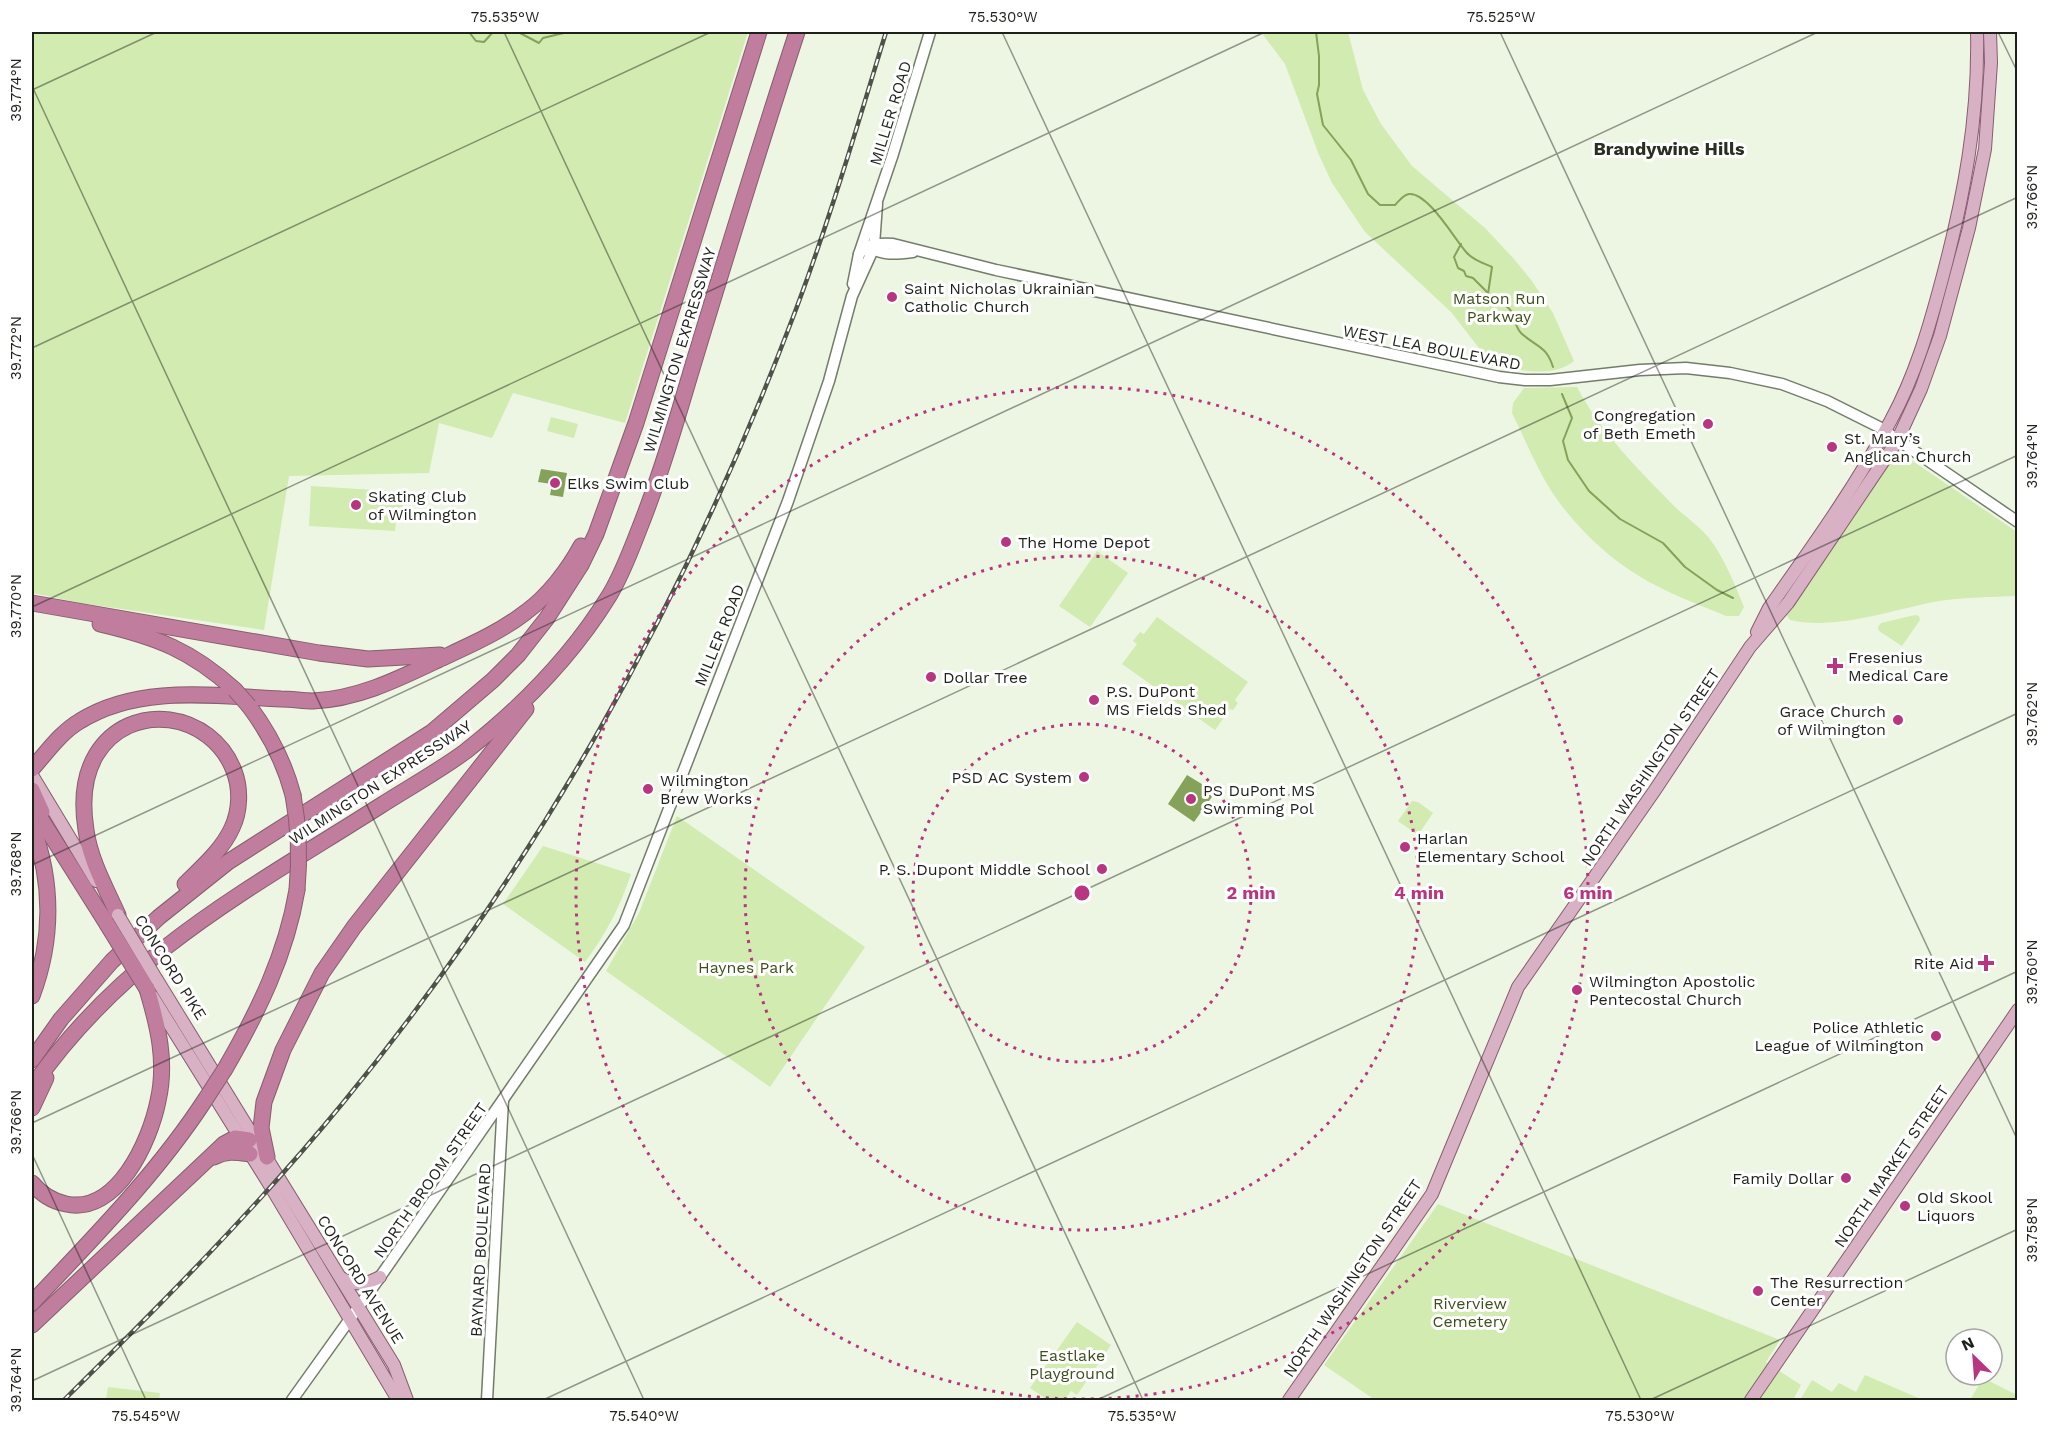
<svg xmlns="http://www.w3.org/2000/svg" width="2049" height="1432" viewBox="0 0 2049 1432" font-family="'Work Sans',sans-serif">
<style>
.green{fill:#d1ebb0}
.water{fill:#84a259}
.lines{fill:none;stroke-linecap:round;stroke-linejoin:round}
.stream{stroke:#84a259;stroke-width:2}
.minor-casing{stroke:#747c6b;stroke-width:13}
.major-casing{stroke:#875d6f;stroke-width:14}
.highway-casing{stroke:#875d6f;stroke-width:17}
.minor{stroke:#fff;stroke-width:10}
.major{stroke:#d9b1c4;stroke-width:12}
.highway{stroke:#c07d9d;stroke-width:15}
.rail-casing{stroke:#4e5248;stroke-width:4.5}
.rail{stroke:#fff;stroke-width:2;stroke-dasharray:7;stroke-linecap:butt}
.major-bridge-casing{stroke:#875d6f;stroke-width:14;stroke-linecap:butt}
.highway-bridge-casing{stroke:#875d6f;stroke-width:17;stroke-linecap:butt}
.major-bridge{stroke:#d9b1c4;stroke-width:12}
.highway-bridge{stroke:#c07d9d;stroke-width:15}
.ticks{fill:none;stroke:#1e211a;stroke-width:1.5;stroke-opacity:0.45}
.ring{fill:none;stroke:#b8367f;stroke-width:3;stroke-dasharray:3 6}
.poi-dot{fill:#b8367f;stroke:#fff;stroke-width:2}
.labels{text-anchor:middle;stroke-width:6;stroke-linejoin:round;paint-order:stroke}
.street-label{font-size:16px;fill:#1e211a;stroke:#fff}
.poi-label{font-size:16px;fill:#1e211a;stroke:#fff;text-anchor:start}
.park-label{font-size:16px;fill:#3c501b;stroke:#fff}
.neighbourhood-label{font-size:18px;font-weight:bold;fill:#292f21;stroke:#fff}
.centre{fill:#b8367f;stroke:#fff;stroke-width:3}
.ring-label{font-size:18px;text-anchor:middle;font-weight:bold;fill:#b8367f;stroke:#fff;stroke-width:6;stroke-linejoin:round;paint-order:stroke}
.neatline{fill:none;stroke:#1e211a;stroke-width:2}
.ticks-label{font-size:15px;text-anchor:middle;fill:#1e211a}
</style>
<rect width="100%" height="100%" fill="#edf6e3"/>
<g class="green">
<polygon points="32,32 748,32 625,423 513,393 492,438 439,423 429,473 289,476 264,630 81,603 32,593"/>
<path d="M1261,32h87l15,58 18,34 31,42 73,62 29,31 18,22 21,32 21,48c-22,18 -55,8 -81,5l-42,-54 -86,-80 -33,-49 -13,-28 -34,-91z"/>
<path d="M1577,387c24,46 62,83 98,120 11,10 25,20 34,31 16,21 25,45 35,69l-5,9h-13c-23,-10 -49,-19 -71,-31 -39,-20 -74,-52 -99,-87 -18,-26 -30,-57 -44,-85l1,-10 11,-15z"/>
<polygon points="551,417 578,424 574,438 547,431"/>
<path d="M1895,449l122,83v64c-25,1 -52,1 -78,5 -45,8 -104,30 -149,19l-5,-7z"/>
<polygon points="311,486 406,492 406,499 403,499 402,511 397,511 395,531 309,526"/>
<polygon points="1097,551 1128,573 1090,627 1059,606"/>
<polygon points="1915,615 1919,616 1920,620 1902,646 1879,631 1878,627 1881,623"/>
<polygon points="1157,617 1248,682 1235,700 1238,703 1233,710 1230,709 1215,730 1122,664 1137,644 1133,641 1140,632 1144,634"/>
<polygon points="1412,801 1418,802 1433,813 1418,835 1398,821"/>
<polygon points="677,816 865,947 770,1087 606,971 639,913"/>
<path d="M543,846l88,28c-11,33 -25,60 -46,88l-82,-58z"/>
<polygon points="1438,1204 1780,1340 1766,1362 1801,1385 1793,1400 1375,1400 1324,1365"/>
<polygon points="1077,1322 1111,1345 1077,1395 1071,1391 1064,1400 1048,1400 1030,1388"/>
<polygon points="1865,1375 1923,1400 1800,1400 1812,1380 1832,1392 1839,1383 1856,1392"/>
<polygon points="1983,1378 2017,1395 2017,1400 1970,1400"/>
<polygon points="108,1387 160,1393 159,1400 106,1400"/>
</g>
<g class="water">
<polygon points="541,469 567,473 563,497 550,495 552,484 538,482"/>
<polygon points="1187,775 1205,786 1204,787 1214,794 1194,822 1168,804"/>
</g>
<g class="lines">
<g class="stream">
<polyline points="469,32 476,41 484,42 493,32"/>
<polyline points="518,32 539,43 543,38 568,32"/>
<path d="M1316,32l3,24v29l-2,9 6,31 28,35 17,34 12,11h15c4,-4 8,-10 14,-11 19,-2 46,46 58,59 6,7 16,10 25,14l-4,27c7,6 18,9 23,17 4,7 4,16 10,22 15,14 25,12 32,34"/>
<polyline points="1461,244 1454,257 1458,268 1464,271 1466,276 1473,278 1488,293"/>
<polyline points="1562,394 1572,418 1563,441 1568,460 1589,491 1620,519 1663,543 1685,567 1717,590 1733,598"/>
</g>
<defs>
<g id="minor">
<path d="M868,246c14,10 29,8 45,6"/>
<path d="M859,254c9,-10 21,-11 34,-10l103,26 503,107 26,3h25l90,-10 46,-2 44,5 52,11 45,17 52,26 139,95"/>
<polyline points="853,284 859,254 892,157 930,32"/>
<polyline points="292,1400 380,1277 624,925 788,501 829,381 852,296 871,254 874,245 877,204"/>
<polyline points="487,1400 503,1100"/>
</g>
<g id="major">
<path d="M1757,632l12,-24c43,-61 87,-122 122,-188 24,-44 38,-92 51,-141 22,-82 37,-162 35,-247"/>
<polyline points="32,775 96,881"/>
<polyline points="157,980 394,1365 407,1400"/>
<polyline points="152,996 271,1187 398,1400"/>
<path d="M341,1278c15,8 24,7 39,-1"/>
<polyline points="1289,1400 1432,1194 1518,987 1655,790 1750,647 1788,603 1897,441 1921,389 1940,336 1969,228 1985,149 1991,63 1990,32"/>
<polyline points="1751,1400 2018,1010"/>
</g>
<g id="highway">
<polyline points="32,603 319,653 368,659 440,655"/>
<path d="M100,624c56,13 91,26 135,66"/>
<path d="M249,706c21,28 35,55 44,89"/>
<path d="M32,769c15,-17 29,-37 48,-48 59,-37 135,-25 201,-22 11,0 22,2 32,2 45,-2 85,-22 125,-41 30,-14 61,-27 88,-48 22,-16 42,-42 55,-66"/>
<polyline points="32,790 42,812"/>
<polyline points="32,805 107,924"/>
<path d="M32,825c21,57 21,115 0,171"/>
<path d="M118,915c-12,-27 -28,-55 -32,-85 -4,-25 -3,-53 10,-75 34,-56 116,-43 138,16 7,18 6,40 -2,57 -10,22 -30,39 -47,56"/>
<polyline points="32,1060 61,1019 112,961 159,917 228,862 432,732 493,680 518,655 547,618 581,565 596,534 636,423 759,32"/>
<path d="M225,1069c33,-57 61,-114 72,-179"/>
<path d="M32,1087c91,-132 216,-197 348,-281 28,-18 59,-35 86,-55 56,-44 106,-95 143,-155 13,-21 22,-46 31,-69 21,-53 37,-108 53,-162 34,-112 68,-223 104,-333"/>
<polyline points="32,1108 46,1078"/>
<path d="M214,1157c13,-7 22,-5 36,-3"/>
<polyline points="267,1157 261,1128 264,1102 283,1050 322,973 354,927 526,709"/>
<path d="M32,1183c9,11 19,18 34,21 51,11 84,-63 92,-103 9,-39 0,-75 -11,-112"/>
<path d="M32,1303c61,-65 124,-128 173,-203"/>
<polyline points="32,1325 224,1144 235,1138 249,1140"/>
</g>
</defs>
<use href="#minor" class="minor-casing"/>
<use href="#major" class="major-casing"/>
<use href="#highway" class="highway-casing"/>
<use href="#minor" class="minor"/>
<use href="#major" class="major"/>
<use href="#highway" class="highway"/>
<defs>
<path id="rail" d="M64,1400c96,-95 192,-191 278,-296 191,-232 341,-498 448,-779 37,-96 66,-195 96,-293"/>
</defs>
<use href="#rail" class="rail-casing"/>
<use href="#rail" class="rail"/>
<defs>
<polyline id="major-bridge" points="118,915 157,980"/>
<g id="highway-bridge">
<polyline points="235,690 249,706"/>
<path d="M293,795c6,32 7,63 4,95"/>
<polyline points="107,924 147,989"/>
<polyline points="205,1100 225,1069"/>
</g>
</defs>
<use href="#major-bridge" class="major-bridge-casing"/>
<use href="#highway-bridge" class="highway-bridge-casing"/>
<use href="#major-bridge" class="major-bridge"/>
<use href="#highway-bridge" class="highway-bridge"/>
</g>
<path class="ticks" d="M504,32l639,1368M1002,32l639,1368M1500,32l518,1109M1998,32l20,41M32,86l612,1314M32,90l125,-58M32,348l679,-316M32,607l1233,-575M32,865l1786,-833M32,1123l1986,-926M32,1154l114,246M32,1381l1986,-926M543,1400l1475,-687M1097,1400l921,-429M1650,1400l368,-171"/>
<g class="ring">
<circle cx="1082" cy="893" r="169"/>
<circle cx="1082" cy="893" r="337"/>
<circle cx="1082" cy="893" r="506"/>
</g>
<g class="poi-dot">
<circle cx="892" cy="297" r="6"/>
<circle cx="1708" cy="424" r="6"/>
<circle cx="1832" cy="447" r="6"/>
<circle cx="555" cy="483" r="6"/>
<circle cx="356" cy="505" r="6"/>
<circle cx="1006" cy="542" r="6"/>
<path d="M1832 657h6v6h6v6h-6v6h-6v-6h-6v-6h6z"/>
<circle cx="931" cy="677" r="6"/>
<circle cx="1094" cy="700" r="6"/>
<circle cx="1898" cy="720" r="6"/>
<circle cx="1084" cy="777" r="6"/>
<circle cx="648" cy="789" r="6"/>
<circle cx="1191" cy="799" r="6"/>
<circle cx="1405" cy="847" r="6"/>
<circle cx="1102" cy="869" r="6"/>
<path d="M1983 954h6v6h6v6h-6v6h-6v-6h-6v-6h6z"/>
<circle cx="1577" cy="990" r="6"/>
<circle cx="1936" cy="1036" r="6"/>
<circle cx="1846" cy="1178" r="6"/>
<circle cx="1905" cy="1206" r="6"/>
<circle cx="1758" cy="1291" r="6"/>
</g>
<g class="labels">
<g class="street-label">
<text transform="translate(890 113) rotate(-73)" y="6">MILLER ROAD</text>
<text transform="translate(1432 347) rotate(11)" y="6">WEST LEA BOULEVARD</text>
<text transform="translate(679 350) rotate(-73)" y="6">WILMINGTON EXPRESSWAY</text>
<text transform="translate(719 635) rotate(-68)" y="6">MILLER ROAD</text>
<text transform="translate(1650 767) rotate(-56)" y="6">NORTH WASHINGTON STREET</text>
<text transform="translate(380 782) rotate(-33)" y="6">WILMINGTON EXPRESSWAY</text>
<text transform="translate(171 967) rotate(58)" y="6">CONCORD PIKE</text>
<text transform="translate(1891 1166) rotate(-56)" y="6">NORTH MARKET STREET</text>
<text transform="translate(430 1180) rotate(-55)" y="6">NORTH BROOM STREET</text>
<text transform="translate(480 1250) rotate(-87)" y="6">BAYNARD BOULEVARD</text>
<text transform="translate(1352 1278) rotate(-56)" y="6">NORTH WASHINGTON STREET</text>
<text transform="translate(361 1279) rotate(58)" y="6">CONCORD AVENUE</text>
</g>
<g class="poi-label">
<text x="904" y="294">Saint Nicholas Ukrainian<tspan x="904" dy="18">Catholic Church</tspan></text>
<text x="1696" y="421" text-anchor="end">Congregation<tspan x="1696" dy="18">of Beth Emeth</tspan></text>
<text x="1844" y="444">St. Mary’s<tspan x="1844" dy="18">Anglican Church</tspan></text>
<text x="567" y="489">Elks Swim Club</text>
<text x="368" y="502">Skating Club<tspan x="368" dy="18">of Wilmington</tspan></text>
<text x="1018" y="548">The Home Depot</text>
<text x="1848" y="663">Fresenius<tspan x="1848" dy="18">Medical Care</tspan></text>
<text x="943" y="683">Dollar Tree</text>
<text x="1106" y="697">P.S. DuPont<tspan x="1106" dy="18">MS Fields Shed</tspan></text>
<text x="1886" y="717" text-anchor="end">Grace Church<tspan x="1886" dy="18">of Wilmington</tspan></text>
<text x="1072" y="783" text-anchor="end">PSD AC System</text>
<text x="660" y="786">Wilmington<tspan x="660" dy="18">Brew Works</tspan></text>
<text x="1203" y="796">PS DuPont MS<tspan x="1203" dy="18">Swimming Pol</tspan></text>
<text x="1417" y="844">Harlan<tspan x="1417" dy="18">Elementary School</tspan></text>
<text x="1090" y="875" text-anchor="end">P. S. Dupont Middle School</text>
<text x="1974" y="969" text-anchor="end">Rite Aid</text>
<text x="1589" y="987">Wilmington Apostolic<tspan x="1589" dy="18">Pentecostal Church</tspan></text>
<text x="1924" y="1033" text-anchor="end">Police Athletic<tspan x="1924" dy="18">League of Wilmington</tspan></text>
<text x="1834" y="1184" text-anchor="end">Family Dollar</text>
<text x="1917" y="1203">Old Skool<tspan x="1917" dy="18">Liquors</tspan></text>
<text x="1770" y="1288">The Resurrection<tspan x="1770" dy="18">Center</tspan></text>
</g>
<g class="park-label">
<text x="1499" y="304">Matson Run<tspan x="1499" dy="18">Parkway</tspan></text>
<text x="746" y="973">Haynes Park</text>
<text x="1470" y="1309">Riverview<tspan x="1470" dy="18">Cemetery</tspan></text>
<text x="1072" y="1361">Eastlake<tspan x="1072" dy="18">Playground</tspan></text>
</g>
<g class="neighbourhood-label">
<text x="1669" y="155">Brandywine Hills</text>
</g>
</g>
<circle cx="1082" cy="893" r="9" class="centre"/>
<g class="ring-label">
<text x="1251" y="899">2 min</text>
<text x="1419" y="899">4 min</text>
<text x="1588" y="899">6 min</text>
</g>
<rect width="2049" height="1432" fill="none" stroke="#ffffff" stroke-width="66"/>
<g transform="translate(1974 1357) rotate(335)"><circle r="28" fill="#ffffff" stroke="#a5a6a3" stroke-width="1.5"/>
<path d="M0-4.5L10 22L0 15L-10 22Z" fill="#b8367f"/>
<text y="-9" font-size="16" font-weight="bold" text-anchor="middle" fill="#1e211a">N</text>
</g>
<rect x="33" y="33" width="1983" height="1366" class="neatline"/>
<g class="ticks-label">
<text x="505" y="22">75.535°W</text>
<text x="1003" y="22">75.530°W</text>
<text x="1501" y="22">75.525°W</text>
<text transform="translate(16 90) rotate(-90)" y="5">39.774°N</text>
<text transform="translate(2032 197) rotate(-90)" y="5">39.766°N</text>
<text transform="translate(16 348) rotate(-90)" y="5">39.772°N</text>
<text transform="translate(2032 456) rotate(-90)" y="5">39.764°N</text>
<text transform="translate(16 606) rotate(-90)" y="5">39.770°N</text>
<text transform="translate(2032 714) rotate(-90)" y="5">39.762°N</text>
<text transform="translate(16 864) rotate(-90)" y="5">39.768°N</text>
<text transform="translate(2032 972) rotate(-90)" y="5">39.760°N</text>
<text transform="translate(16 1122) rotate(-90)" y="5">39.766°N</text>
<text transform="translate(2032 1230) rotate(-90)" y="5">39.758°N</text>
<text transform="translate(16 1380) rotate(-90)" y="5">39.764°N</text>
<text x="146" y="1421">75.545°W</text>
<text x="644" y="1421">75.540°W</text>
<text x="1142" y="1421">75.535°W</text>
<text x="1640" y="1421">75.530°W</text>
</g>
</svg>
